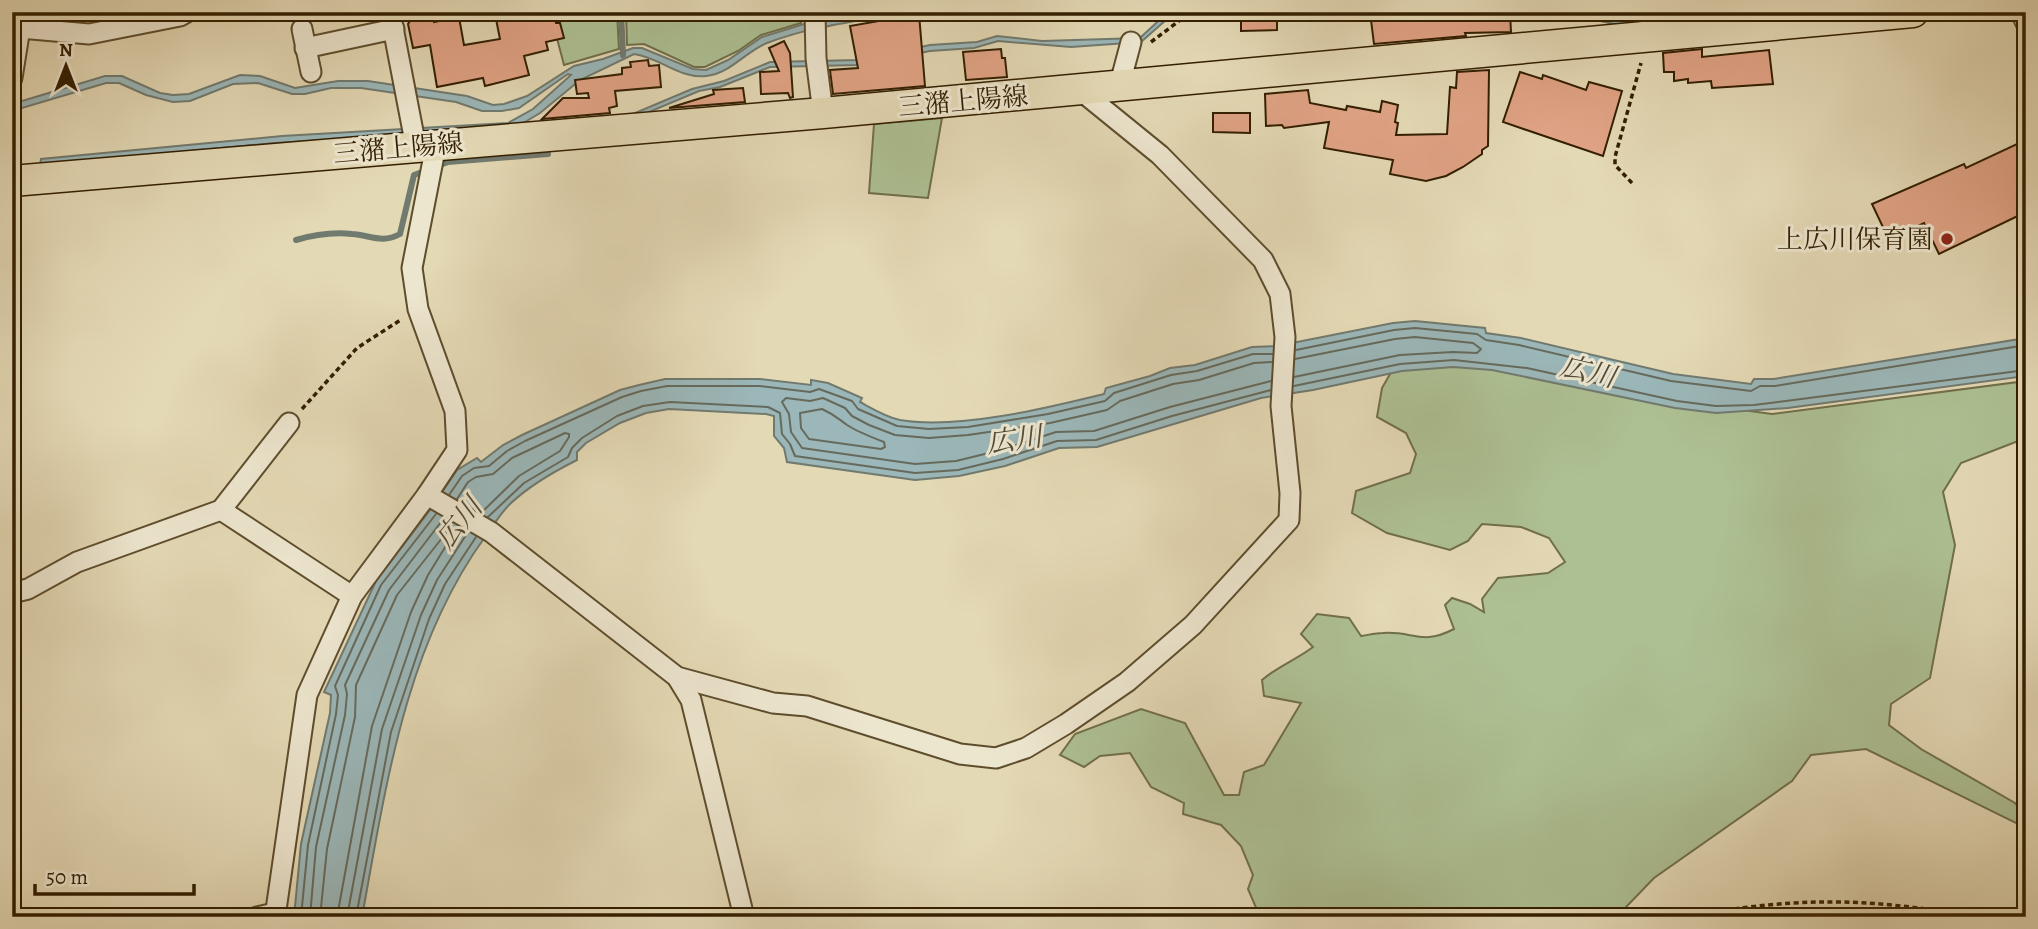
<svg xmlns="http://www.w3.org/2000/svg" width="2038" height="929" viewBox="0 0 2038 929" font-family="Alegreya,'Noto Serif JP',serif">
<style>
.green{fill:#adc093;stroke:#706f4a;stroke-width:2}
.water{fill:#9bb7b9;stroke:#717a6f;stroke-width:2}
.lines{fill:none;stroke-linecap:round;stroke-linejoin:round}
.shore{stroke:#666a5c;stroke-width:2}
.stream{stroke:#717a6f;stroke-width:6}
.building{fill:#e0a385;stroke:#321e00;stroke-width:2}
.street-casing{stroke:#5e4d2d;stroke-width:23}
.primary-casing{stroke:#321e00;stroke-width:33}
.path{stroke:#321e00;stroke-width:3.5;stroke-dasharray:5 3.5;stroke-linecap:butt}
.street{stroke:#ede6cf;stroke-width:19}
.primary{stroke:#e4d9b5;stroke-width:30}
.poi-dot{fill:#8f2418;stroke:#ede6cf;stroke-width:2.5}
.labels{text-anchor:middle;stroke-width:6;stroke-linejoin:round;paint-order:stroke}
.street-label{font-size:26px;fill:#321e00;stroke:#ede6cf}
.poi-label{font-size:26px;fill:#321e00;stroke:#ede6cf;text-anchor:end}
.water-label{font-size:28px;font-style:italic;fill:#524c38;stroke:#ede6cf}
</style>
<rect width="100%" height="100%" fill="#e4d9b5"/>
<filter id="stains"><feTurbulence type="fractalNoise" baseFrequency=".00286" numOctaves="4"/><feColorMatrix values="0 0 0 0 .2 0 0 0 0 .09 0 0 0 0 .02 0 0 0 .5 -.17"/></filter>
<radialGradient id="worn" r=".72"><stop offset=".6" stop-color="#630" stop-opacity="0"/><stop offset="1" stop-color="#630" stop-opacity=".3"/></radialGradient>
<g class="green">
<polygon points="550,12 617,12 619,49 564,65"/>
<polygon points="626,12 801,12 801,23 761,35 738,51 705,67 694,67 644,44 627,45"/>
<polygon points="942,118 928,198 869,193 874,124"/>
<path d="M1398,360l220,20 65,22 89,12 254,-33v57l-65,25 -18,29 12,53 -25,133 -39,26 -2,21 32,24 94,54 11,13v12l-160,-79 -55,6 -19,26 -138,97 -28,29 2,10h-368l-12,-28 5,-14 -12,-29 -20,-21 -38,-11 1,-11 -33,-16 -21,-34 -30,3 -16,11 -24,-12 15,-21 66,-25 44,14 39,72h15l5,-23 20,-7 37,-62 -37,-7 -2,-16c16,-14 34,-20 51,-33l-12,-13 16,-20 32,4 12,18c7,-1 15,-3 22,-3 31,-2 38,13 71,-4l-9,-24 7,-7 18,6 14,8 -2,-13 16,-21 50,-5 17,-11 -16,-24 -28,-11 -39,-3 -14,17 -18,9 -63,-17 -35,-20 4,-22 54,-18 6,-19 -10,-21 -29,-16 5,-29z"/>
</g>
<g class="water">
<path d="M871,12h34c-45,9 -94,14 -138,31 -21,8 -37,31 -61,33 -27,3 -47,-19 -72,-22l-54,26 -40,33 -25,15 -240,15 -235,22 1,-6 241,-23 226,-13 25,-14 38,-34 -3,-1 -49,34 -17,3h-20l-26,-9 -95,-14h-30l-26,6h-13l-34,-11 -25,1 -43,17 -17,1 -27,-7 -27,-12h-13l-94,28v-7l93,-28h17l38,17 13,2 16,-1 51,-19 20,1 35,12 43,-7h30l99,15 26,9 11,-1 23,-8 47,-30 29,-7 30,-11h9l51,21 13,1 22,-10 34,-23 42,-13z"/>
<polygon points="1168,12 1175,12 1141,42 1071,47 998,41 974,48 930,51 859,65 770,67 720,87 699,91 630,120 628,116 692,89 724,81 770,62 859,60 930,45 977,42 997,36 1042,41 1140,38"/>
<polygon points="1571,12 1589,12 1640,21 1723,12 1785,12 1632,28 1582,17"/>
<path d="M1415,321l70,7 1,5 35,5 152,36 78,10 3,-5h20l252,-41v38l-238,32 -72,5 -41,-5 -183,-38 -39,-3 -51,4 -89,19 -52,8 -164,49 -38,1 -54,18 -46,10 -44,4 -128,-18 -3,-14 -10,-12v-20l-8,-2 -97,-5 -23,4 -26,10 -34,20 -9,9v8c-24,12 -47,25 -67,44 -11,11 -16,21 -25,33 -80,110 -99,249 -123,380h-68l7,-73 29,-131 1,-18 -7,-3 52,-111 54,-71 27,-40 20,-12 4,4 22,-17 19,-10 98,-45 19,-5 26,-6h95l51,6v-5l17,3 34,15 -2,4c13,7 26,15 40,18 58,10 147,-12 204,-26l2,-6 44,-12 20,-8 25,-3 57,-18 25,-1 116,-23z"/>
</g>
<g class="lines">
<g class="shore">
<polyline points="1296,350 1394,330 1415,328 1477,334 1486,340 1519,345 1671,381 1751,391 1760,386 1775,386 2026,345"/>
<polyline points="1294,377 1400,355 1453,352 1477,353 1481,349 1473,343 1415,337 1395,339 1295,359"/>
<polyline points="1271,381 1170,407 1094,431 1056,432 1001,450 956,461 915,464 802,448 791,432 789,414 782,402 786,398 810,401 823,398 845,408 852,416 869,425 895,435 929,438 968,435 1050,423 1107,410 1120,401 1173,384 1199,380 1254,363 1272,362"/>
<polyline points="1294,386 1400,364 1454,360 1527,368 1677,401 1716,406 1754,405 2026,370"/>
<path d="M822,409c13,6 14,8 25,16 11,7 24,12 37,17l1,5 -4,2 -72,-10 -8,-11 -1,-15z"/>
<polyline points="449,495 462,476 474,468 489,466 507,451 525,441 622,397 641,391 667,386 759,386 810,392 819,389 852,401 858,409 897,426 929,429 968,427 1048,414 1105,401 1114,393 1171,375 1197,371 1253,354 1273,354"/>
<polyline points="457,499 468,482 476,477 493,474 512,458 565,433 569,434 569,437 560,451 519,476 481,513"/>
<polyline points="488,517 524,483 568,457 572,448 582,438 617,416 643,406 670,402 768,407 780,413 782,434 790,444 795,456 915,473 958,470 1003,459 1057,441 1096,440 1172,416 1271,390"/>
<polyline points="301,917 308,845 336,714 338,695 335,686 381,585 436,514"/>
<polyline points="310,917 316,847 345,715 347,694 345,685 389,590 444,518"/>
<polyline points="320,917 327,849 355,717 356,685 397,595 446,533 450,531 452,536 428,575 411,612 372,726 337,917"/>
<polyline points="347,917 382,729 421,615 437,580 468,532"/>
<polyline points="356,917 391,732 429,619 445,584 476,537"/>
</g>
<g class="stream">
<polyline points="621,12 623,55"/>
<path d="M296,240c17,-5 38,-8 56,-6 18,1 30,10 48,0l14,-59 34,-13 100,-8"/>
</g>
</g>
<g class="building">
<polygon points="538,12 553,12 556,23 560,23 564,38 546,42 548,50 524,56 529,75 485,86 483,78 437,87 430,45 413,48 408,24 410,21 432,16 434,22 459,17 464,45 500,39 496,19"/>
<polygon points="1241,12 1277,12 1277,30 1241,31"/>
<polygon points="1370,12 1510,12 1511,32 1465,33 1466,36 1374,44"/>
<polygon points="919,14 925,86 833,94 830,70 858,68 850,26"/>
<polygon points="784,41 790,53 793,97 790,98 788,93 761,94 760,72 779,71 769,48"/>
<polygon points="1001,49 1002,58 1005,58 1007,77 966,80 963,52"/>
<polygon points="1702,49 1702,57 1769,50 1773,84 1712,88 1711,81 1688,83 1688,79 1674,81 1674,72 1664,72 1663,53"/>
<polygon points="648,60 649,66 659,65 661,87 615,91 617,106 609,108 610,113 542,119 563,98 589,98 588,93 577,94 575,80 622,74 622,68 631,67 630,62"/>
<polygon points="1489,70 1488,146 1482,150 1482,154 1463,167 1446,176 1426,181 1390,174 1393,160 1324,148 1329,122 1284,128 1282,125 1266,126 1265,94 1308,90 1310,103 1346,110 1347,106 1380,112 1382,101 1398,105 1395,122 1398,123 1396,135 1447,134 1450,87 1456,88 1457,72"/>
<polygon points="1520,72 1542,79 1543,75 1586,90 1589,82 1622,91 1603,156 1503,122"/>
<polygon points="743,88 745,102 669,108 714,94 713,90"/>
<polygon points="1213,113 1250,113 1250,133 1213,132"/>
<polygon points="2017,144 2026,162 2026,212 1939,254 1924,223 1889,240 1872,204 1964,164 1966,168"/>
</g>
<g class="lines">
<defs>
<g id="street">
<polyline points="390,12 416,147"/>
<polyline points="815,12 816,58 823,113"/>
<polyline points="1637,12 1661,17"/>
<polyline points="2021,12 2026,23"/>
<polyline points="20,28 89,34 180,16 187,12"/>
<polyline points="302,29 311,72"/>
<polyline points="1658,37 1661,12"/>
<polyline points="305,48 394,29"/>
<polyline points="12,78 20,28 19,12"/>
<polyline points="1119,87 1131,42"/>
<polyline points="427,495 491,532 677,677 691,700 744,917"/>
<polyline points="221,510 352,596"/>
<polyline points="12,593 28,589 77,562 221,510 289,423"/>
<polyline points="677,677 773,703 807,706 960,754 996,758 1026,748 1066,724 1127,682 1193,625 1289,520 1290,493 1281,406 1285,337 1280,294 1263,260 1160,155 1080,90"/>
<polyline points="257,917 275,913"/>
<polyline points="275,917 307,695 352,596 427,495 457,450 455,411 418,309 412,268 436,145"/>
</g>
<polyline id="primary" points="12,181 823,113 1913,12"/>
</defs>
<use href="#street" class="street-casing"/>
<use href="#primary" class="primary-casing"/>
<g class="path">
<polyline points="1151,42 1191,12"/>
<polyline points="1632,183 1615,165 1615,157 1641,63"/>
<polyline points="302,409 357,348 402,319"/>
<path d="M1684,917c44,-8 95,-15 140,-15 46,-1 104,6 150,15"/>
</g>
<use href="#street" class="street"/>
<use href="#primary" class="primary"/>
</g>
<circle class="poi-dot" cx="1947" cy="239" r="7"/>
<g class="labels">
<g class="street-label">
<text transform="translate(963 101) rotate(-5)" y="9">三潴上陽線</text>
<text transform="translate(398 148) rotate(-5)" y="9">三潴上陽線</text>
</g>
<g class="poi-label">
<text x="1933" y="248">上広川保育園</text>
</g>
<g class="water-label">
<text transform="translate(1588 371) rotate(13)" y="10">広川</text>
<text transform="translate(1014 439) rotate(-8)" y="10">広川</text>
<text transform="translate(458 523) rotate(-51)" y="10">広川</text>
</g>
</g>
<rect width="2038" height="929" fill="none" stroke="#e4d9b5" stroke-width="42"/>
<rect x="14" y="14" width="2010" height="901" fill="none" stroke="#321e00" stroke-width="3.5"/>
<rect x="21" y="21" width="1996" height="887" fill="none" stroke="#321e00" stroke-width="2"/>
<g transform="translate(66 66)" stroke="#ede6cf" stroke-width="5" paint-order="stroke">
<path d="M0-5L12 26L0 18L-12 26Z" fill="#321e00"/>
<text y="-10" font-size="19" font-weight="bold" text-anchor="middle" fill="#321e00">N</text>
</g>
<path d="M35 884v10h159v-10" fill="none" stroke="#321e00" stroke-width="3.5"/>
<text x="46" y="884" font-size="21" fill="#321e00" stroke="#ede6cf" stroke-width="5" paint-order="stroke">50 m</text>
<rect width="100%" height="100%" filter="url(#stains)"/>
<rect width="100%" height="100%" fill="url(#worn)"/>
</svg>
